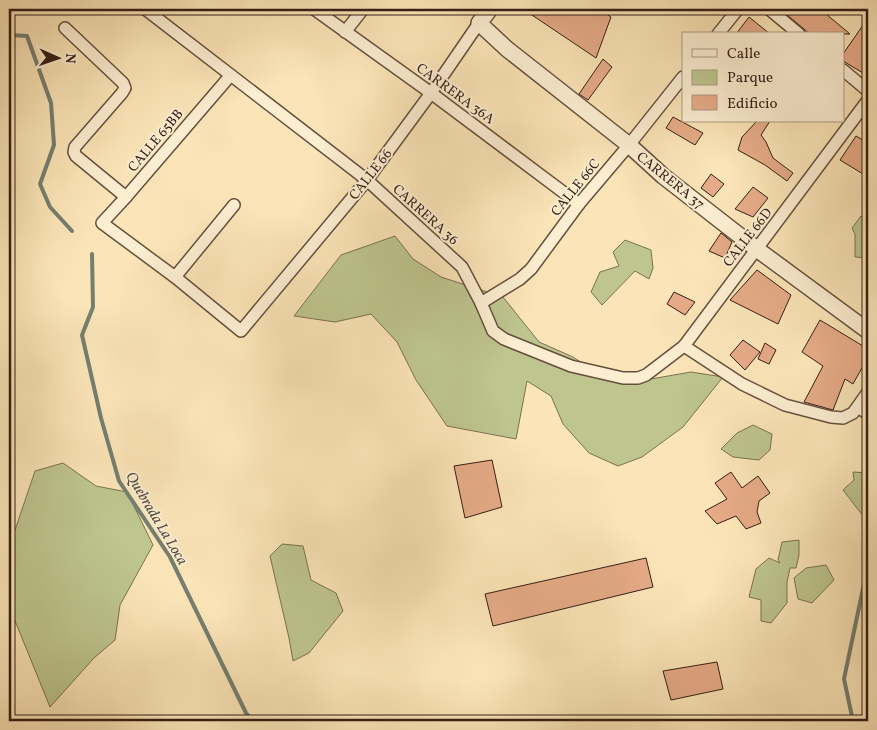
<svg xmlns="http://www.w3.org/2000/svg" width="877" height="730" viewBox="0 0 877 730" font-family="Vollkorn,serif">
<style>
.green{fill:#bec58f;stroke:#7a7252}
.lines{fill:none;stroke-linecap:round;stroke-linejoin:round}
.stream{stroke:#757f70;stroke-width:4}
.building{fill:#e6ab88;stroke:#351e14}
.minor-casing{stroke:#66503d;stroke-width:14}
.tertiary-casing{stroke:#66503d;stroke-width:18}
.minor{stroke:#fceed1;stroke-width:11}
.tertiary{stroke:#fceed1;stroke-width:15}
.labels{text-anchor:middle;stroke-width:4;stroke-linejoin:round;paint-order:stroke}
.street-label{font-size:14px;fill:#351e14;stroke:#fceed1}
.water-label{font-size:15px;font-style:italic;fill:#554e42;stroke:#fceed1}
</style>
<rect width="100%" height="100%" fill="#fbe5b8"/>
<filter id="stains"><feTurbulence type="fractalNoise" baseFrequency=".004" numOctaves="4"/><feColorMatrix values="0 0 0 0 .2 0 0 0 0 .09 0 0 0 0 .02 0 0 0 .5 -.17"/></filter>
<radialGradient id="worn" r=".72"><stop offset=".6" stop-color="#630" stop-opacity="0"/><stop offset="1" stop-color="#630" stop-opacity=".3"/></radialGradient>
<g class="green">
<polygon points="861,216 868,221 868,258 855,257 855,234 852,228"/>
<polygon points="395,236 413,259 441,277 503,297 539,342 573,357 608,380 651,379 691,372 723,377 683,427 642,457 618,466 589,453 563,424 551,396 527,381 516,439 447,426 416,380 397,342 371,314 335,322 294,316 341,255"/>
<polygon points="625,240 651,250 653,268 649,279 635,271 602,305 591,292 600,272 619,266 613,252"/>
<polygon points="753,425 772,434 770,450 759,460 733,457 721,449 737,433"/>
<polygon points="868,460 868,517 863,516 843,490 854,480 853,472 868,473"/>
<polygon points="63,463 96,486 127,492 153,545 120,605 115,640 94,658 50,707 9,606 9,548 35,471"/>
<polygon points="799,540 799,555 796,568 790,568 787,582 787,603 771,623 761,621 761,600 749,597 756,569 769,558 780,563 778,560 782,542"/>
<polygon points="282,544 303,546 311,580 336,593 343,611 309,653 293,661 289,638 270,556"/>
<polygon points="826,565 834,580 812,603 798,599 794,578 806,568"/>
</g>
<g class="lines">
<g class="stream">
<polyline points="9,35 27,36 51,103 54,145 40,184 50,207 72,231"/>
<polyline points="92,254 93,307 82,335 101,418 119,481 170,557 246,713 253,721"/>
<polyline points="853,721 844,679 865,579 868,577"/>
</g>
</g>
<g class="building">
<polygon points="523,9 599,9 611,17 596,58"/>
<polygon points="780,9 820,9 850,34 810,34"/>
<polygon points="749,17 770,34 736,34"/>
<polygon points="868,18 868,76 843,61 843,54"/>
<polygon points="603,59 612,67 588,100 579,94"/>
<polygon points="673,117 703,133 695,145 666,128"/>
<polygon points="757,121 770,121 761,135 766,142 773,158 793,173 787,181 765,165 738,150 742,137"/>
<polygon points="856,136 868,143 868,177 840,160"/>
<polygon points="711,174 724,184 713,197 701,188"/>
<polygon points="753,187 768,198 753,217 735,209"/>
<polygon points="721,233 732,242 725,258 709,251"/>
<polygon points="757,270 791,295 778,324 730,300"/>
<polygon points="674,292 695,302 685,315 667,304"/>
<polygon points="820,320 868,349 868,357 853,384 845,379 833,410 804,402 823,366 802,352"/>
<polygon points="743,340 760,352 745,370 730,355"/>
<polygon points="765,343 776,350 769,364 758,359"/>
<polygon points="492,460 502,507 465,518 454,466"/>
<polygon points="731,472 742,488 758,476 770,493 759,501 757,512 761,523 746,529 736,516 717,524 705,511 727,499 715,483"/>
<polygon points="646,558 653,587 493,626 485,594"/>
<polygon points="717,662 723,689 671,700 663,671"/>
</g>
<g class="lines">
<defs>
<g id="minor">
<polyline points="145,9 367,180 462,267 481,303 493,331 504,339 571,366 623,378 638,378 646,375 684,346 868,100"/>
<polyline points="314,9 431,93 579,204"/>
<polyline points="769,9 799,34"/>
<polyline points="65,28 123,83 125,88 122,93 75,147 74,152 76,156 126,197"/>
<polyline points="345,32 363,9"/>
<polyline points="718,34 738,9"/>
<polyline points="843,70 868,91"/>
<polyline points="230,76 126,197 102,223 175,277 241,331 367,180 431,93 479,23"/>
<polyline points="175,277 234,205"/>
<polyline points="481,303 520,279 531,269 579,204 629,145 683,77"/>
<polyline points="684,346 742,384 785,405 831,417 843,418 853,413 868,392"/>
<polyline points="858,407 868,414"/>
</g>
<polyline id="tertiary" points="490,9 479,23 507,49 629,145 663,176 758,250 868,331"/>
</defs>
<use href="#minor" class="minor-casing"/>
<use href="#tertiary" class="tertiary-casing"/>
<use href="#minor" class="minor"/>
<use href="#tertiary" class="tertiary"/>
</g>
<g class="labels">
<g class="street-label">
<text transform="translate(456 93) rotate(36)" y="5">CARRERA 36A</text>
<text transform="translate(155 140) rotate(-50)" y="5">CALLE 65BB</text>
<text transform="translate(370 174) rotate(-52)" y="5">CALLE 66</text>
<text transform="translate(671 180) rotate(39)" y="5">CARRERA 37</text>
<text transform="translate(575 187) rotate(-51)" y="5">CALLE 66C</text>
<text transform="translate(426 214) rotate(42)" y="5">CARRERA 36</text>
<text transform="translate(747 237) rotate(-52)" y="5">CALLE 66D</text>
</g>
<g class="water-label">
<text transform="translate(157 518) rotate(59)" y="5">Quebrada La Loca</text>
</g>
</g>
<rect width="877" height="730" fill="none" stroke="#fbe5b8" stroke-width="30"/>
<rect x="10" y="10" width="857" height="710" fill="none" stroke="#351e14" stroke-width="2.5"/>
<rect x="15" y="15" width="847" height="700" fill="none" stroke="#351e14"/>
<rect x="682" y="32" width="162" height="90" fill="#fceed1" stroke="#ac9b85"/>
<rect x="692" y="49" width="25" height="8" fill="#fceed1" stroke="#ac9b85"/>
<text x="727" y="58" font-size="15" fill="#351e14">Calle</text>
<rect x="692" y="70" width="25" height="15" fill="#bec58f" stroke="#ac9b85"/>
<text x="727" y="82" font-size="15" fill="#351e14">Parque</text>
<rect x="692" y="95" width="25" height="15" fill="#e6ab88" stroke="#ac9b85"/>
<text x="727" y="108" font-size="15" fill="#351e14">Edificio</text>
<g transform="translate(58 58) rotate(92)" stroke="#fceed1" stroke-width="4" paint-order="stroke">
<path d="M0-4L9 19L0 12L-9 19Z" fill="#351e14"/>
<text y="-8" font-size="14" font-weight="bold" text-anchor="middle" fill="#351e14">N</text>
</g>
<rect width="100%" height="100%" filter="url(#stains)"/>
<rect width="100%" height="100%" fill="url(#worn)"/>
</svg>
